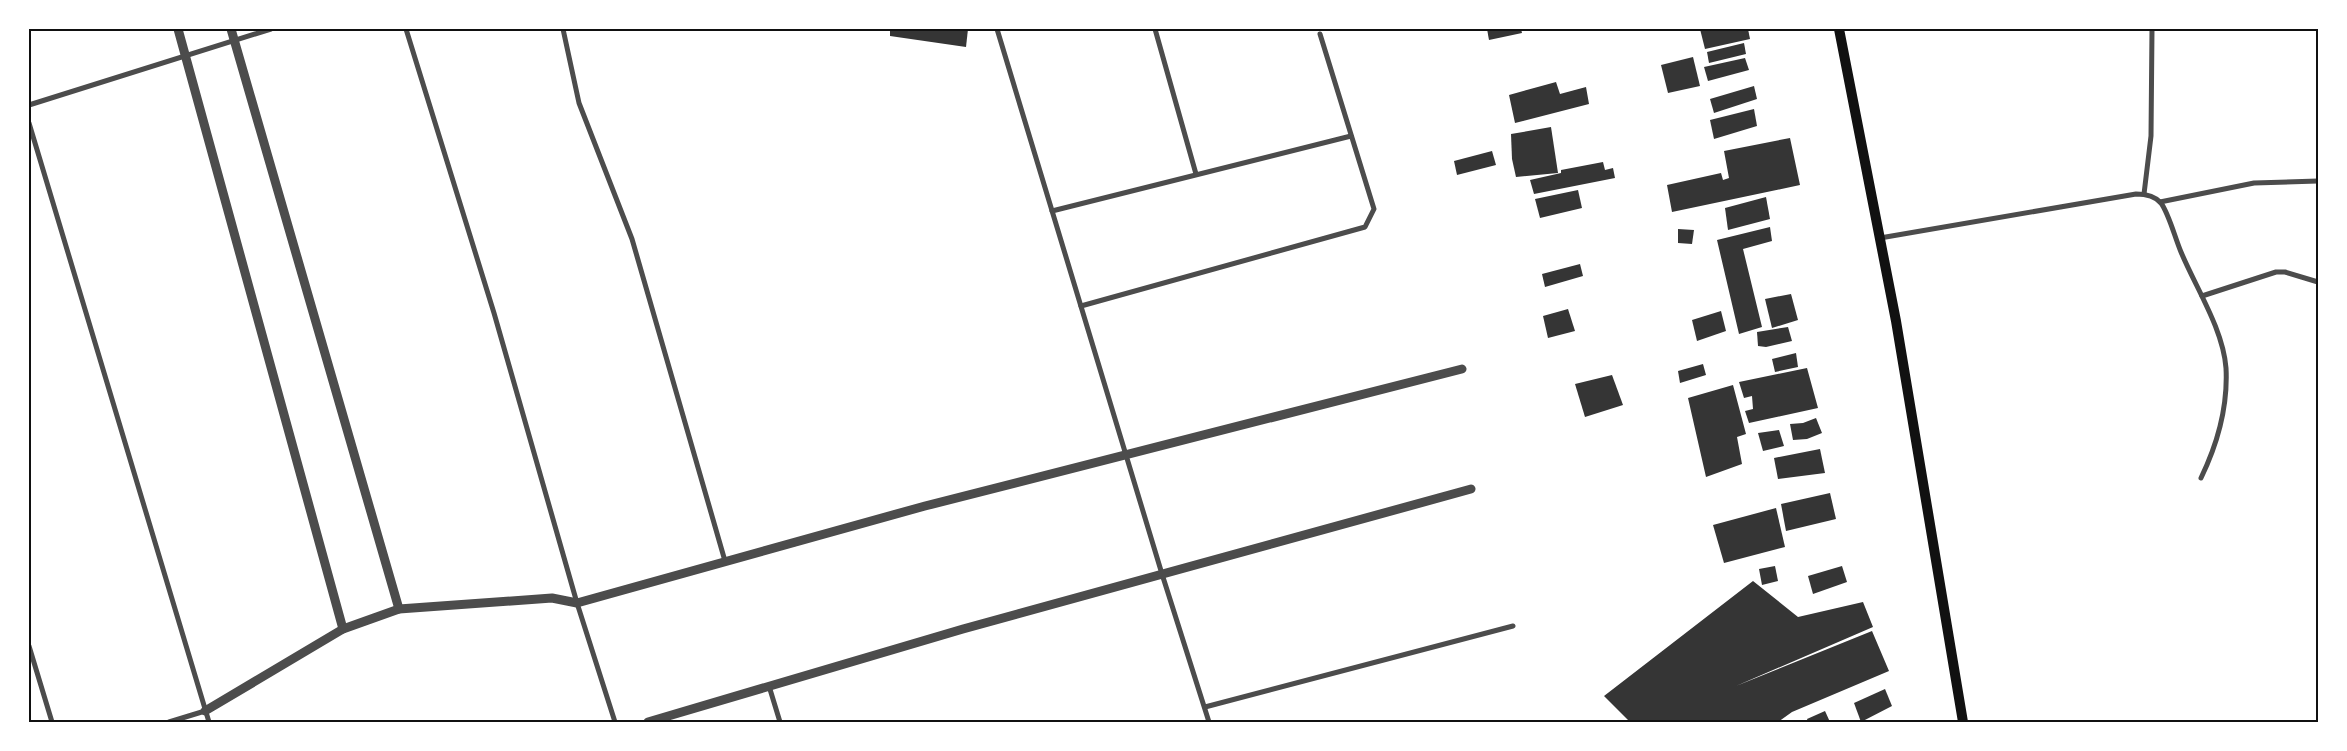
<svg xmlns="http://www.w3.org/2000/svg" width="2347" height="751" viewBox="0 0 2347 751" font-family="Manrope,sans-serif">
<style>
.building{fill:#353535}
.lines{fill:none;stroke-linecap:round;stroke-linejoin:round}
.minor{stroke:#4c4c4c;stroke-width:5}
.tertiary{stroke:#4c4c4c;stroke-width:9}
.secondary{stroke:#111;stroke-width:10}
.neatline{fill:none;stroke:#111;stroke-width:2}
</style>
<rect width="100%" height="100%" fill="#fff"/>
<g class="building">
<polygon points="890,29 968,29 966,47 890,36"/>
<polygon points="1487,29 1521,29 1522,33 1489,40"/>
<polygon points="1700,29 1748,29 1750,39 1705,49"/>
<polygon points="1744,43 1746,54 1709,63 1707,52"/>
<polygon points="1693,57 1700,86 1668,93 1661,65"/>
<polygon points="1745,58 1749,70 1708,81 1704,67"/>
<polygon points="1556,82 1560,94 1586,87 1589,104 1515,123 1509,95"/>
<polygon points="1754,86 1757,99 1714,113 1710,99"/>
<polygon points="1754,109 1757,126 1714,139 1710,120"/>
<polygon points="1551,127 1558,173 1516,177 1512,159 1511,134"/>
<polygon points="1790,138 1800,185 1672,212 1667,185 1721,173 1723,180 1729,178 1724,151"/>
<polygon points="1492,151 1496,165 1457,175 1454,161"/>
<polygon points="1603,162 1605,170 1613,168 1615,178 1534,194 1530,180 1561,173 1561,170"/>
<polygon points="1578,190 1582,208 1540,218 1535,199"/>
<polygon points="1766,197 1770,219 1728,230 1725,208"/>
<polygon points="1770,227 1772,241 1743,249 1762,327 1739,334 1717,240"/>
<polygon points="1678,229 1694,230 1692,244 1678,243"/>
<polygon points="1580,264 1583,276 1545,287 1542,274"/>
<polygon points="1791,294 1798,320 1772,328 1765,299"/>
<polygon points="1568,309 1575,331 1548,338 1543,316"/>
<polygon points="1721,311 1726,331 1697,341 1692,320"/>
<polygon points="1788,327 1792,341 1766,347 1758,346 1757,332"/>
<polygon points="1796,353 1798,367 1775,372 1772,359"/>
<polygon points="1703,364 1706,375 1680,383 1678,371"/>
<polygon points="1807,368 1818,408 1749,423 1745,411 1753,409 1752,396 1744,398 1739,382"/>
<polygon points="1612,375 1623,405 1585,417 1575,384"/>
<polygon points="1733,385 1746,434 1737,437 1742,464 1706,477 1688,398"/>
<polygon points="1816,418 1822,433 1807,439 1793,440 1790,424 1803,423"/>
<polygon points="1779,430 1784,446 1763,451 1758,433"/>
<polygon points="1820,449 1825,473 1778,479 1774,458"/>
<polygon points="1830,493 1836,519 1786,531 1781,504"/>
<polygon points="1776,508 1785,547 1724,563 1713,525"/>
<polygon points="1775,566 1778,581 1762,585 1759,569"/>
<polygon points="1842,566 1847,582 1813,594 1808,576"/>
<polygon points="1753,581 1798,617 1863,602 1873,627 1736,686 1872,631 1889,671 1792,712 1778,722 1630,722 1604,696"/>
<polygon points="1885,689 1892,706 1861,722 1854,703"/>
<polygon points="1825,711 1830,722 1808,722 1807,719"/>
</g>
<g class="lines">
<g class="minor">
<polyline points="406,29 494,313 577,603 615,722"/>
<polyline points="563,29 579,103 632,239 725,561"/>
<polyline points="997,29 1162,574 1209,722"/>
<polyline points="1155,29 1196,174"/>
<polyline points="29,105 271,29"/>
<polyline points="29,123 209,722"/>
<polyline points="2144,194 2151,136 2152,29"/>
<polyline points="2160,202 2254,183 2318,181"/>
<polyline points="1052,211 1351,136"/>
<path d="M1880,238l256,-44c9,0 19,2 25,9 8,11 14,35 20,49 15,36 42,77 45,116 2,38 -9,77 -25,110"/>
<polyline points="2202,296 2276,272 2285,272 2318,282"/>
<polyline points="1081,306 1365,227 1374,209 1320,34"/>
<polyline points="29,646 52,722"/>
<polyline points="769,686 780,722"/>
<polyline points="1205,707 1513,626"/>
<polyline points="169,722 205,711"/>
</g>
<g class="tertiary">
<polyline points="178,29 343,629"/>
<polyline points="231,29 399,609"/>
<polyline points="205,711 343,629 399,609 552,598 577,603 925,506 1462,369"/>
<polyline points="648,722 963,629 1471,489"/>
</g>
<polyline class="secondary" points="1839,29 1896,321 1963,722"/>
</g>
<rect width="2347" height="751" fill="none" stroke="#ffffff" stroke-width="60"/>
<rect x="30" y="30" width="2287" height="691" class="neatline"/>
</svg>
